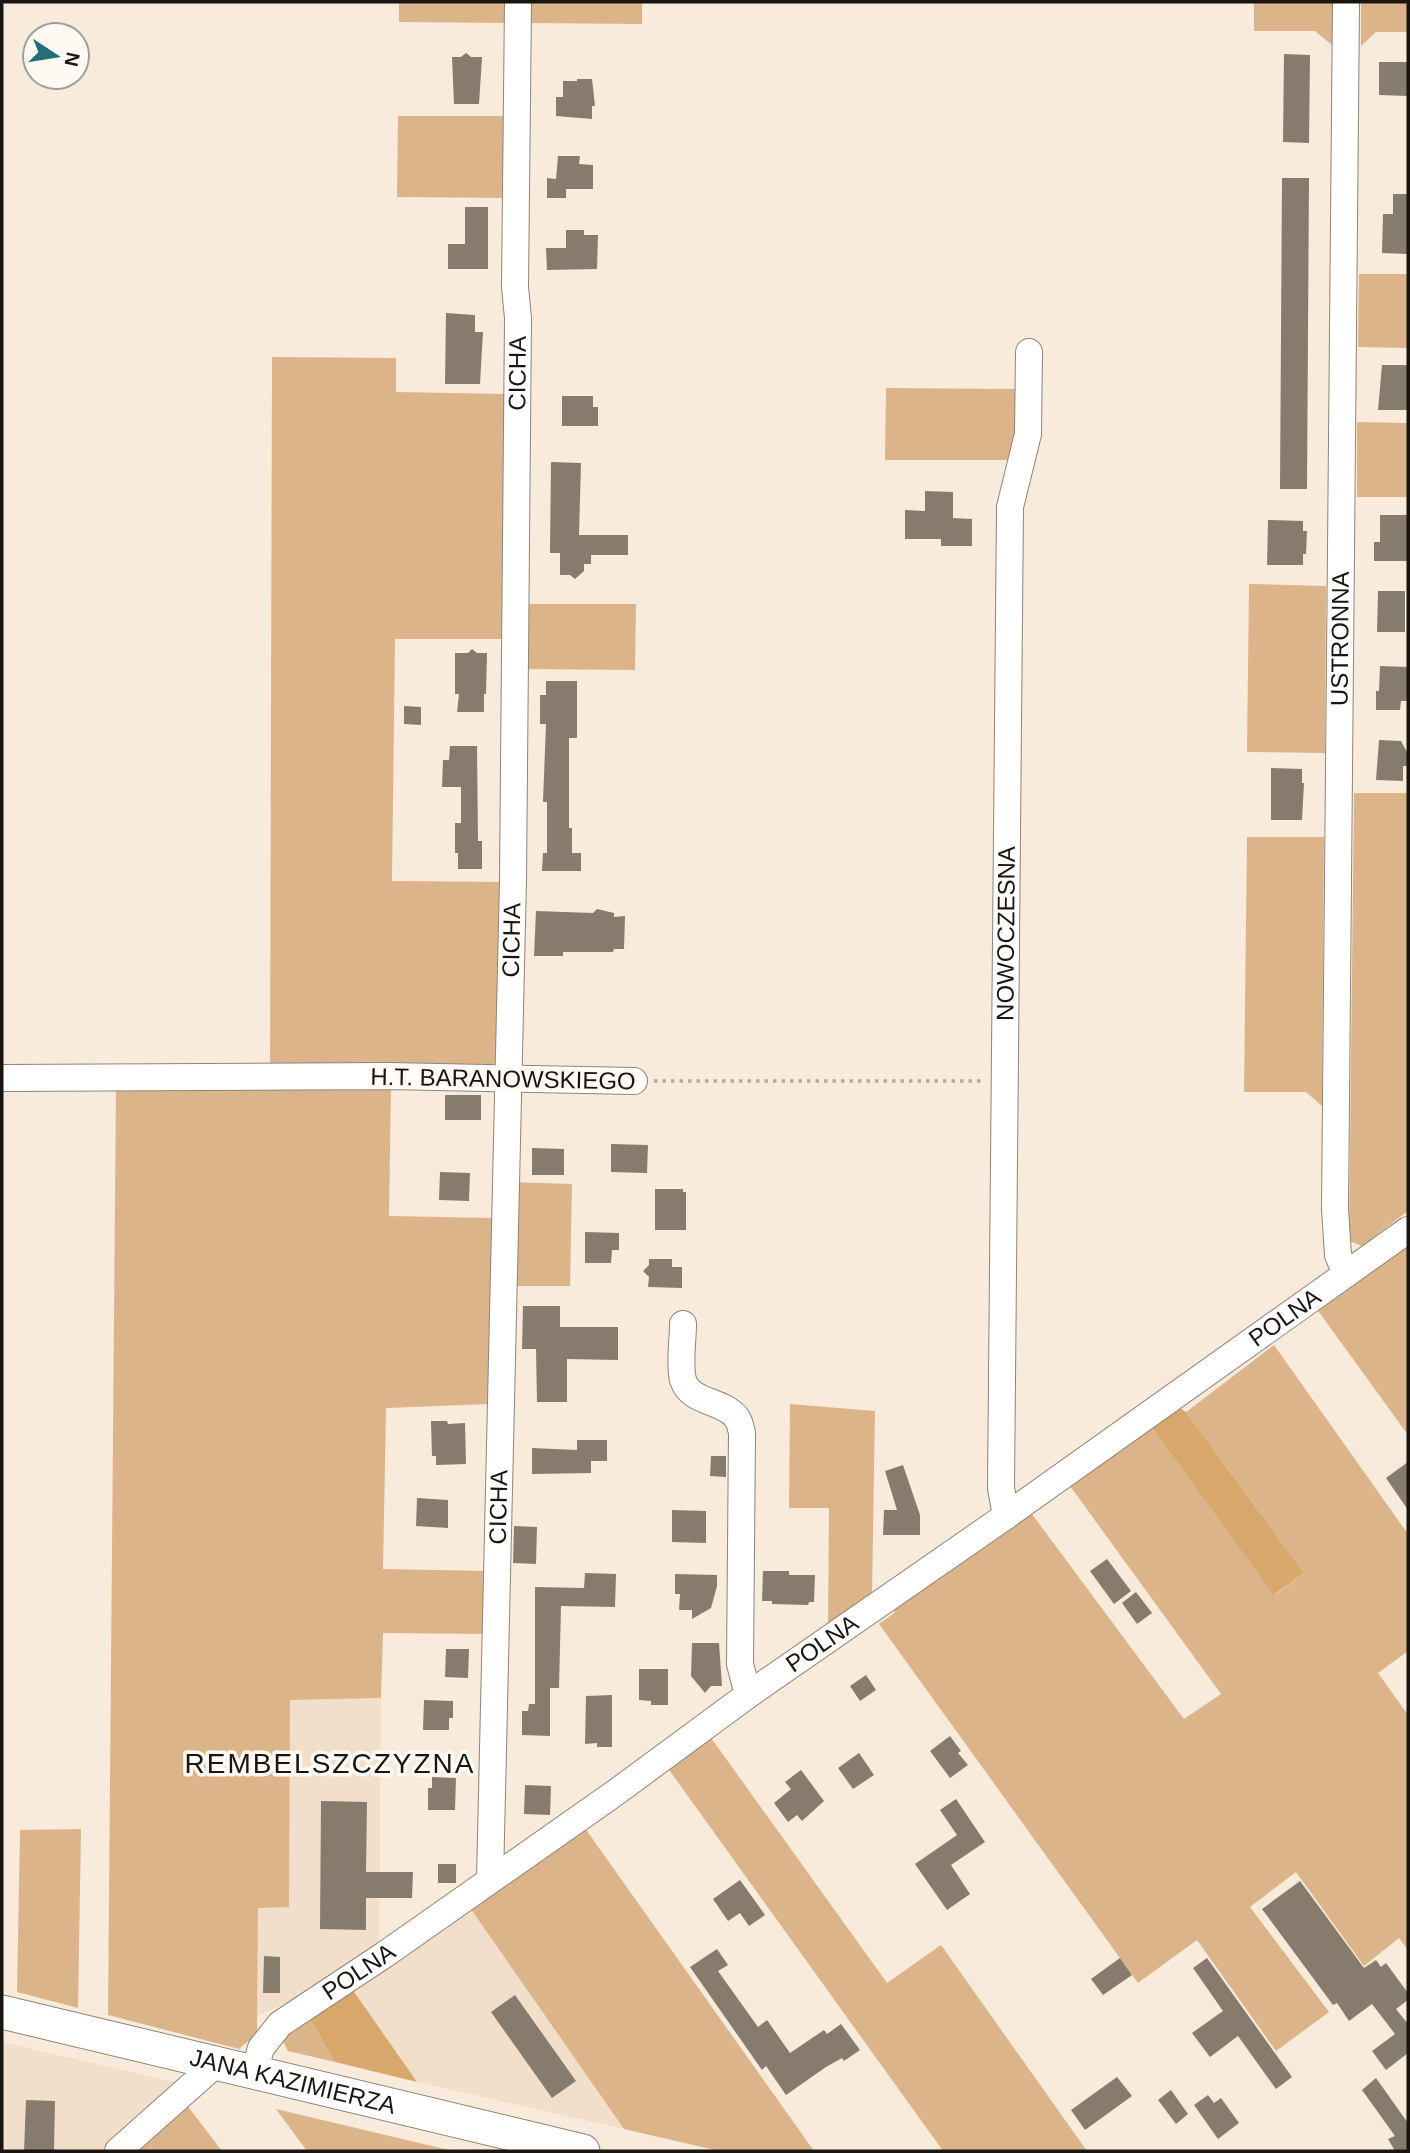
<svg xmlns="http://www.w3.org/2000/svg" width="1410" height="2153" viewBox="0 0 1410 2153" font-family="Helvetica,sans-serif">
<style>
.built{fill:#f1dfc9}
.green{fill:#dbb589}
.forest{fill:#d7a76c}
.building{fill:#877b6e}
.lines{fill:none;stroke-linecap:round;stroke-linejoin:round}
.minor-casing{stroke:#908476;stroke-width:28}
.major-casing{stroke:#908476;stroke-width:35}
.path{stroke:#b3a99d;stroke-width:3.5;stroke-dasharray:3.5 5;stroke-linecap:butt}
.minor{stroke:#fff;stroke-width:26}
.major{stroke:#fff;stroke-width:33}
.labels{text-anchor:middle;stroke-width:7;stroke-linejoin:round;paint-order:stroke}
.street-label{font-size:24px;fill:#1a1510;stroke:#fff9f3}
.quarter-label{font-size:28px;letter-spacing:2px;fill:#1a1510;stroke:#fff9f3}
</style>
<rect width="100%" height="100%" fill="#f8ebdc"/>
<g class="built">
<polygon points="381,1698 379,1946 287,2003 257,2016 258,1907 289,1907 290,1699"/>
<polygon points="468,1905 624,2129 417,2082 350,1986"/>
<polygon points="2,2042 179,2083 103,2151 2,2151"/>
</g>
<g class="green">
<polygon points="399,2 506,2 507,23 399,22"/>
<polygon points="529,2 642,2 642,24 529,23"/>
<polygon points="1254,2 1332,2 1332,45 1315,31 1254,31"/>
<polygon points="1361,2 1408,2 1408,32 1376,32 1361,46"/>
<polygon points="398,116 505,116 505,198 397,197"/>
<polygon points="1359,274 1408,274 1408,348 1358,347"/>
<polygon points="272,357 396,358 396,392 507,394 505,639 395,639 392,881 503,882 501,1057 490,1068 270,1071"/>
<polygon points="886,388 1016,389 1016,442 1009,460 885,460"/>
<polygon points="1357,422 1408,423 1408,497 1357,497"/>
<polygon points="1249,584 1326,586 1325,753 1247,752"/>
<polygon points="527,604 636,604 635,670 526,669"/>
<polygon points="1354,793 1408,793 1408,1211 1362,1246 1349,1241"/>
<polygon points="1247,837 1324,837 1322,1106 1306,1092 1244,1092"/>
<polygon points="116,1084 391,1086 389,1216 494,1218 489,1404 386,1408 383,1569 487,1571 485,1634 383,1633 381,1698 290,1700 289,1907 258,1908 257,2034 239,2049 108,2015"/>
<polygon points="508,1182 572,1184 570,1286 510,1286"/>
<polygon points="1408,1243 1408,1435 1316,1308"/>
<polygon points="1274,1345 1408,1534 1408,1651 1378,1673 1408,1715 1408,1950 1399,1938 1364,1966 1296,1872 1250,1907 1329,2012 1276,2051 1197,1940 1138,1983 879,1624 894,1613 897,1603 1026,1506 1184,1719 1221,1694 1070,1486 1151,1426 1275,1595 1304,1573 1186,1412"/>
<polygon points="790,1404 875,1411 872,1593 828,1628 829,1508 789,1508"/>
<polygon points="709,1735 887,1983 941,1945 1087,2151 943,2151 667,1767"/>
<polygon points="582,1824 814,2151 719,2151 624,2129 468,1905"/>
<polygon points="81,1829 78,2008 17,1992 20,1830"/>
<polygon points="306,2013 335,2062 288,2051 278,2032"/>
<polygon points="183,2100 222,2151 126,2151"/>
<polygon points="276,2109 453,2151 307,2151"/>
</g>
<g class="forest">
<polygon points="1178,1407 1186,1412 1304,1573 1274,1595 1151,1426"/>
<polygon points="350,1986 417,2082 335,2062 306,2013"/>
</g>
<g class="building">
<polygon points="466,53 471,57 482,57 479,104 454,104 452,57 461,57"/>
<polygon points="1284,54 1310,55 1309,143 1283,142"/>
<polygon points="1379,62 1408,62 1408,96 1379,95"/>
<polygon points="577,79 592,79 595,106 592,106 592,119 556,116 556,97 563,97 563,81 577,81"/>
<polygon points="558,156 580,156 579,164 593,165 593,189 566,189 566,198 547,198 547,178 556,179"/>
<polygon points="1282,178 1309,178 1307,489 1280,489"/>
<polygon points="1393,194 1408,194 1408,254 1382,253 1383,214 1393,214"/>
<polygon points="465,207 488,207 488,269 448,269 448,244 465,244"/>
<polygon points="566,230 584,230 584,235 598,235 597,269 547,270 546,248 566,248"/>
<polygon points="446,313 475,315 475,332 483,332 480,384 445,384"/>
<polygon points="1382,365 1408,365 1408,410 1378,410"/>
<polygon points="562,396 593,396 593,407 598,407 598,426 562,426"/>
<polygon points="551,462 581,463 579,535 628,535 628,555 591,555 591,564 584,564 584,571 575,579 570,575 560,575 560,553 550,553"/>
<polygon points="925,491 953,492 953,518 972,519 972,546 941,546 941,539 905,539 905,510 925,511"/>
<polygon points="1380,515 1408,515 1408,561 1374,561 1374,542 1380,542"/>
<polygon points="1268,520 1303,521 1303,531 1307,531 1306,554 1303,554 1303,565 1267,565"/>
<polygon points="1378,591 1405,591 1405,632 1377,632"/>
<polygon points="472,649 477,653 487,653 486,694 484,694 484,712 457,712 459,694 455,694 455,653 468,653"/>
<polygon points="1380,666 1408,667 1408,701 1401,701 1400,710 1376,710 1376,691 1379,691"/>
<polygon points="546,681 577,681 577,738 569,738 569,828 572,828 572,853 581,853 581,871 542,871 543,853 547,853 547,802 543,802 546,724 540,724 540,695 546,695"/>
<polygon points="404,706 421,707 421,725 404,724"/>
<polygon points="1379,740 1401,741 1407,752 1407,766 1403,766 1403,781 1376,780"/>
<polygon points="450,746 477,746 478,841 482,841 482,869 458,869 458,853 455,853 455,823 461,823 461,787 442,787 443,760 449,760"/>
<polygon points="1271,768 1302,769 1302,783 1304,783 1302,820 1271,820"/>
<polygon points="597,909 614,913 614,917 625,916 624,949 614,949 613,952 563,952 563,956 534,956 536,911 593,913"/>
<rect x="445" y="1095" width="36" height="25"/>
<polygon points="611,1144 648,1145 647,1173 611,1172"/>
<polygon points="532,1148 564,1149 564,1175 532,1175"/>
<polygon points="440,1172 470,1173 469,1201 439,1200"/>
<polygon points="655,1189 683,1189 683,1192 686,1192 686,1230 655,1230"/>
<polygon points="585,1232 619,1233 619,1250 612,1250 611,1263 585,1263"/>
<polygon points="649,1259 672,1259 672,1267 682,1267 682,1288 648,1287 649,1277 643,1271 649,1265"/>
<polygon points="523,1306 560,1306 560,1327 618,1327 618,1360 567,1359 567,1402 537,1402 536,1349 522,1349"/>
<polygon points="431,1421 447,1421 448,1424 465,1423 466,1464 436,1465 436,1456 432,1456"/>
<polygon points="577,1440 607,1440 607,1461 591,1461 591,1473 532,1474 532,1448 577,1450"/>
<polygon points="711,1456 726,1456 726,1477 710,1476"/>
<polygon points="1408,1462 1408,1510 1386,1478"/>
<polygon points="903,1465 920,1515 920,1535 883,1535 884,1510 897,1510 885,1471"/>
<polygon points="417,1498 448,1500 448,1528 416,1526"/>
<polygon points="672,1510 706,1511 706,1543 672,1542"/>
<polygon points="514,1526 537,1527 536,1564 513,1563"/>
<polygon points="1107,1559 1131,1591 1114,1604 1090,1571"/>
<polygon points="763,1571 789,1571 789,1575 815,1575 814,1602 809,1602 808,1605 772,1604 772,1601 762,1601"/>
<polygon points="585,1573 616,1574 615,1607 561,1606 559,1688 550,1688 550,1736 522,1735 522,1711 528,1711 529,1704 535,1704 535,1587 584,1588"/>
<polygon points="675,1574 717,1575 717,1586 711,1608 692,1619 692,1610 679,1610 680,1594 675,1594"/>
<polygon points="1136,1592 1152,1613 1137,1624 1122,1603"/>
<polygon points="692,1643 719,1643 722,1686 711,1686 705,1693 691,1676"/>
<polygon points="446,1649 469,1649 468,1678 445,1677"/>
<polygon points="639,1669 668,1669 668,1705 651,1705 651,1701 639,1700"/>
<polygon points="866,1675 876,1690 860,1701 850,1686"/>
<polygon points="612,1695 612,1747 597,1747 597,1743 585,1744 586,1696"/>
<polygon points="424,1700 453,1701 453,1718 449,1718 449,1730 423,1730"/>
<polygon points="950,1736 961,1751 958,1753 968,1765 950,1778 930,1751"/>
<polygon points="859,1753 874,1775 853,1789 838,1768"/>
<polygon points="801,1770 824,1801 802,1821 797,1815 788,1822 774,1803 791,1789 785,1782"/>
<polygon points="432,1777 456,1778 455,1810 428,1810 428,1788 432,1788"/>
<polygon points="525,1785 551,1786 550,1815 524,1814"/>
<polygon points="956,1799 985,1842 951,1865 970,1894 947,1910 915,1864 957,1835 940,1810"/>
<polygon points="321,1801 367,1802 366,1872 413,1872 412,1898 366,1898 366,1930 320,1929"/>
<rect x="438" y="1864" width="18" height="19"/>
<polygon points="740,1880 765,1915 749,1926 740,1913 728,1921 713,1899"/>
<polygon points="1300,1881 1364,1968 1376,1960 1381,1967 1386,1963 1408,1993 1408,2000 1396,2009 1408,2024 1408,2053 1386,2070 1372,2051 1395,2034 1372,2004 1349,2021 1337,2003 1333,2005 1262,1909"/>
<polygon points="717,1949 728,1965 718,1971 758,2027 767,2020 790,2053 824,2030 827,2034 841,2024 860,2050 844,2061 842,2058 826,2067 786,2095 766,2066 762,2070 690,1967"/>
<polygon points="264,1956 280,1957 280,1993 263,1993"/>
<polygon points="1120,1958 1132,1975 1103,1995 1091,1979"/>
<polygon points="1207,1958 1292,2077 1276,2089 1238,2036 1210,2057 1192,2033 1223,2011 1193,1968"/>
<polygon points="515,1995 576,2081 552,2098 491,2012"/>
<polygon points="1117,2077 1132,2096 1085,2130 1071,2110"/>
<polygon points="1376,2078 1408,2123 1408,2151 1395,2151 1388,2139 1395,2136 1362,2090"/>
<polygon points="1171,2090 1188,2114 1176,2124 1158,2100"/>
<polygon points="1208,2095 1214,2103 1221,2098 1239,2123 1218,2139 1194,2105"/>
<polygon points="26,2100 55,2101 54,2151 24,2151"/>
</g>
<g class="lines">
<defs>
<g id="minor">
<polyline points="2,1078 389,1076 634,1081"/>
<path id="s1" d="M1346,1274l-8,-19 -3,-46 11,-1207"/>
<path d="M683,1324c0,17 -4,40 0,56 7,23 40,20 53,37 4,4 4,10 6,15l-2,232 8,31"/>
<path id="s2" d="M1006,1516l-5,-28 9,-981 18,-73 1,-82"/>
<path id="s3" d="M490,1880l23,-1000 5,-562 -3,-31 3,-285"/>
<path id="s4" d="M254,2072l7,-24 19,-24 104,-69 231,-162 133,-98 258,-179 402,-286"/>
<polyline points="118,2151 217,2063"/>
</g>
<g id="major">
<path id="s5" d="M2,2012l581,139"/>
</g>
</defs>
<use href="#minor" class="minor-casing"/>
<use href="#major" class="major-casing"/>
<polyline class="path" points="654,1081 982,1081"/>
<use href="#minor" class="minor"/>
<use href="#major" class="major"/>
</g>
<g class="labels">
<g class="street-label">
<text dy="8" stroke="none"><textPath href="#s3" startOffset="1507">CICHA</textPath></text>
<text dy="8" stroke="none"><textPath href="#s1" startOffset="637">USTRONNA</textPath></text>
<text dy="8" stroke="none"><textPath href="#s2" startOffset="583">NOWOCZESNA</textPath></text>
<text dy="8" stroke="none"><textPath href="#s3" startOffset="940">CICHA</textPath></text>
<text transform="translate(503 1079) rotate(1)" y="8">H.T. BARANOWSKIEGO</text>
<text dy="8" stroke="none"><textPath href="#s4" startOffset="1284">POLNA</textPath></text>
<text dy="8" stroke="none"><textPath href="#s3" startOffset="373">CICHA</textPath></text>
<text dy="8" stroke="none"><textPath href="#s4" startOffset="718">POLNA</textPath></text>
<text dy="8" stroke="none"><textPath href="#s4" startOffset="150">POLNA</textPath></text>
<text dy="8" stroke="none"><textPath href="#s5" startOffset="299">JANA KAZIMIERZA</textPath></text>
</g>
<g class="quarter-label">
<text x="330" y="1773">REMBELSZCZYZNA</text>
</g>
</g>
<rect width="1410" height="2153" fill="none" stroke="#1a1510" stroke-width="7"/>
<g transform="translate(56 56) rotate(102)"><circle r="33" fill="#fff9f3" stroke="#a39e98" stroke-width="2"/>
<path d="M0-5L12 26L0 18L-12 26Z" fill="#246e77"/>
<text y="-10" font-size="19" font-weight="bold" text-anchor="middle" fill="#1a1510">N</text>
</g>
</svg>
